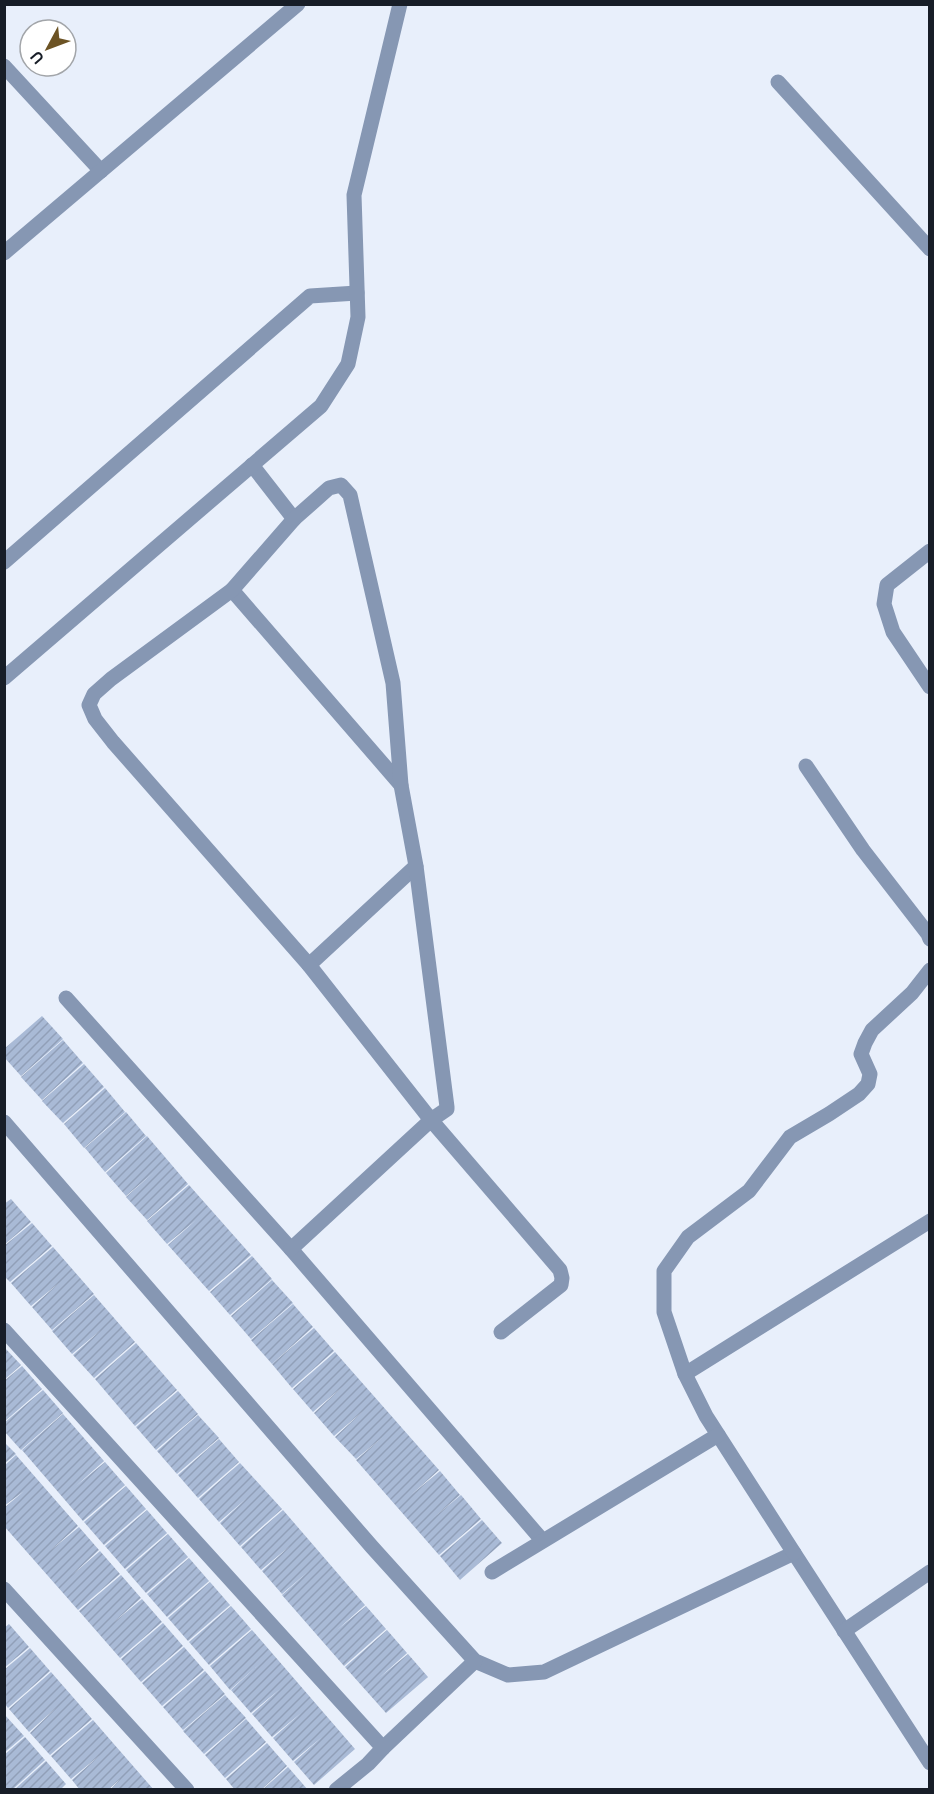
<svg xmlns="http://www.w3.org/2000/svg" width="934" height="1794" viewBox="0 0 934 1794" font-family="'Space Grotesk',sans-serif">
<style>
.building{fill:url(#building-hatch)}
.lines{fill:none;stroke-linecap:round;stroke-linejoin:round}
.minor{stroke:#8697b3;stroke-width:15}
</style>
<defs>
<pattern id="building-hatch" width="6" height="6" patternUnits="userSpaceOnUse" patternTransform="scale(1.5)"><rect width="6" height="6" fill="#a9bad6"/><path d="M-1 1l2-2M0 6l6-6M5 7l2-2" fill="none" stroke="#919fb8"/></pattern>
</defs>
<rect width="100%" height="100%" fill="#e8effb"/>
<g class="building">
<polygon points="42,1016 63,1039 21,1076 4,1057 4,1049"/>
<polygon points="63,1040 83,1063 42,1100 21,1077"/>
<polygon points="84,1064 104,1087 63,1123 42,1101"/>
<polygon points="105,1088 125,1112 84,1148 64,1124"/>
<polygon points="126,1112 146,1136 105,1172 85,1148"/>
<polygon points="147,1136 188,1184 147,1220 126,1197 154,1172 126,1196 106,1173"/>
<polygon points="189,1185 251,1255 209,1291 168,1245 196,1220 167,1244 147,1221"/>
<polygon points="11,1199 31,1222 4,1245 4,1204"/>
<polygon points="32,1223 52,1246 10,1282 4,1276 4,1246"/>
<polygon points="53,1247 94,1294 52,1330 32,1307 60,1282 31,1306 11,1283"/>
<polygon points="252,1256 272,1279 230,1315 210,1292"/>
<polygon points="272,1280 293,1303 251,1339 231,1316"/>
<polygon points="94,1295 135,1342 94,1378 73,1355 101,1330 72,1354 52,1331"/>
<polygon points="293,1304 313,1327 272,1364 251,1340"/>
<polygon points="314,1328 334,1351 292,1388 272,1364"/>
<polygon points="136,1343 177,1390 135,1426 95,1379"/>
<polygon points="4,1347 21,1365 4,1380"/>
<polygon points="335,1352 439,1470 411,1495 440,1471 460,1495 432,1519 461,1495 481,1519 439,1555 356,1460 384,1436 356,1459 335,1437 363,1411 334,1436 314,1413 342,1387 313,1412 293,1389"/>
<polygon points="22,1366 42,1389 4,1422 4,1381"/>
<polygon points="43,1390 63,1413 21,1450 4,1431 4,1423"/>
<polygon points="178,1391 198,1414 156,1450 136,1427"/>
<polygon points="63,1414 104,1461 76,1486 105,1462 125,1485 83,1521 22,1450"/>
<polygon points="198,1415 219,1438 177,1474 157,1451"/>
<polygon points="219,1439 239,1462 198,1498 178,1475"/>
<polygon points="4,1442 16,1454 4,1464"/>
<polygon points="16,1455 78,1526 50,1551 79,1527 99,1550 72,1575 100,1551 120,1574 78,1610 4,1526 4,1508 24,1491 4,1506 4,1466"/>
<polygon points="240,1463 282,1509 240,1546 220,1523 247,1498 219,1522 199,1499"/>
<polygon points="126,1486 146,1509 104,1545 84,1522"/>
<polygon points="147,1510 167,1533 125,1569 105,1546"/>
<polygon points="283,1510 365,1605 337,1630 366,1606 386,1629 344,1666 282,1595 310,1570 282,1594 262,1571 290,1546 261,1570 241,1547"/>
<polygon points="482,1520 502,1543 460,1580 440,1556"/>
<polygon points="168,1534 188,1557 146,1593 126,1570"/>
<polygon points="189,1558 209,1581 167,1617 147,1594"/>
<polygon points="121,1575 141,1598 113,1623 142,1599 162,1622 120,1658 79,1611"/>
<polygon points="210,1582 230,1605 188,1641 168,1618"/>
<polygon points="231,1606 251,1629 209,1665 189,1642"/>
<polygon points="163,1623 183,1646 141,1682 121,1659"/>
<polygon points="9,1624 29,1647 4,1668 4,1628"/>
<polygon points="252,1630 355,1749 314,1785 294,1762 322,1737 293,1761 273,1738 301,1713 272,1737 252,1714 280,1689 251,1713 231,1690 258,1665 230,1690 210,1666"/>
<polygon points="387,1630 407,1653 379,1678 408,1654 428,1677 386,1713 345,1667"/>
<polygon points="184,1647 204,1670 162,1706 142,1683"/>
<polygon points="30,1648 50,1671 8,1708 4,1703 4,1670"/>
<polygon points="205,1671 225,1694 183,1730 163,1707"/>
<polygon points="51,1672 92,1719 50,1755 30,1733 57,1707 29,1732 9,1709"/>
<polygon points="225,1695 246,1718 204,1754 183,1731"/>
<polygon points="4,1714 24,1736 4,1753"/>
<polygon points="246,1719 266,1742 225,1778 205,1755"/>
<polygon points="93,1720 113,1743 154,1790 110,1790 120,1779 108,1790 80,1790 72,1780 100,1755 71,1779 51,1756"/>
<polygon points="25,1737 45,1760 12,1790 4,1790 4,1755"/>
<polygon points="267,1743 287,1766 261,1790 235,1790 226,1779"/>
<polygon points="46,1761 66,1784 60,1790 14,1790"/>
<polygon points="288,1767 308,1790 262,1790"/>
</g>
<g class="lines">
<g class="minor">
<polyline points="4,66 101,171"/>
<polyline points="778,82 930,249"/>
<polyline points="4,253 298,4"/>
<polyline points="252,465 294,519"/>
<polyline points="930,551 887,585 884,604 893,632 930,687"/>
<polyline points="4,562 310,296 357,293"/>
<polyline points="232,590 401,785"/>
<polyline points="4,678 321,406 348,364 358,317 354,195 400,4"/>
<polyline points="806,766 863,850 928,934 930,939"/>
<polyline points="309,965 416,866"/>
<polyline points="66,998 291,1249 542,1540"/>
<polyline points="4,1122 372,1547 475,1661 508,1675 544,1672 794,1553 930,1763"/>
<polyline points="291,1249 431,1120 447,1109 447,1107 416,866 401,785 393,683 350,495 341,485 329,488 294,519 232,590 111,679 94,694 89,705 95,719 113,742 309,965 431,1120 560,1270 562,1278 561,1285 501,1332"/>
<polyline points="4,1330 383,1748 368,1764 336,1790"/>
<polyline points="685,1374 930,1221"/>
<polyline points="794,1553 706,1416 685,1374 664,1312 664,1271 688,1237 749,1191 790,1137 829,1114 859,1094 868,1084 870,1074 861,1054 865,1043 872,1030 912,993 930,970"/>
<polyline points="492,1572 718,1435"/>
<polyline points="4,1589 187,1790"/>
<polyline points="844,1631 930,1572"/>
<polyline points="383,1748 475,1661"/>
</g>
</g>
<rect width="934" height="1794" fill="none" stroke="#171d27" stroke-width="12"/>
<g transform="translate(48 48) rotate(229)"><circle r="28" fill="#ffffff" stroke="#a2a5a9" stroke-width="1.5"/>
<path d="M0-4.5L10 22L0 15L-10 22Z" fill="#6c5324"/>
<text y="-9" font-size="16" font-weight="bold" text-anchor="middle" fill="#171d27">U</text>
</g>
</svg>
